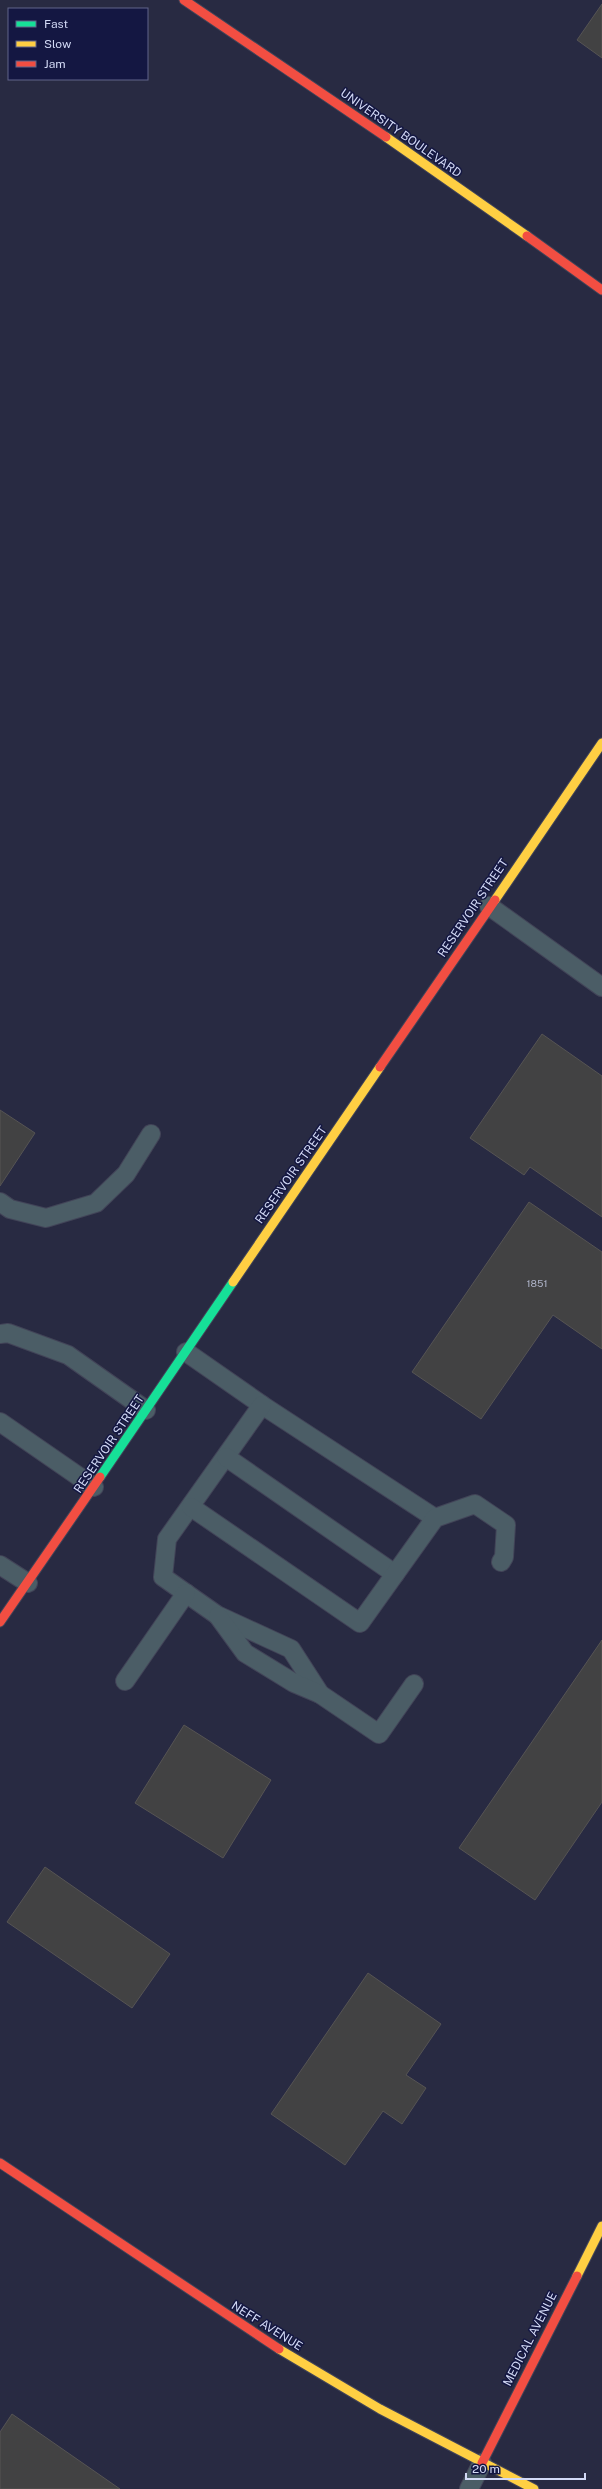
<svg xmlns="http://www.w3.org/2000/svg" width="602" height="2489" viewBox="0 0 602 2489" font-family="'Public Sans',sans-serif">
<style>
.building{fill:#424243;stroke:#565454}
.lines{fill:none;stroke-linecap:round;stroke-linejoin:round}
.lane-casing{stroke:#424458;stroke-width:20}
.fast-casing{stroke:#424458;stroke-width:11}
.slow-casing{stroke:#424458;stroke-width:11}
.jam-casing{stroke:#424458;stroke-width:11}
.lane{stroke:#4b5d66;stroke-width:18}
.fast{stroke:#16e098;stroke-width:9}
.slow{stroke:#ffcf43;stroke-width:9}
.jam{stroke:#f24e42;stroke-width:9}
.labels{text-anchor:middle;stroke-width:3;stroke-linejoin:round;paint-order:stroke}
.number-label{font-size:10px;fill:#aeb3c8}
.street-label{font-size:12px;fill:#d2d9f5;stroke:#141742}
</style>
<rect width="100%" height="100%" fill="#282a42"/>
<g class="building">
<polygon points="602,4 602,58 577,40"/>
<polygon points="542,1034 602,1076 602,1217 530,1167 524,1175 470,1138"/>
<polygon points="0,1110 35,1133 0,1186"/>
<polygon points="529,1202 602,1252 602,1349 553,1315 481,1419 412,1372"/>
<polygon points="602,1640 602,1802 535,1900 459,1848"/>
<polygon points="184,1725 271,1780 223,1858 135,1803"/>
<polygon points="45,1867 170,1954 132,2008 7,1922"/>
<polygon points="368,1973 441,2024 406,2075 426,2088 402,2124 383,2111 345,2165 271,2114"/>
<polygon points="12,2414 120,2489 0,2489 0,2432"/>
</g>
<g class="lines">
<defs>
<g id="lane">
<polyline points="489,906 602,987"/>
<polyline points="0,1202 10,1209 46,1218 96,1203 126,1174 151,1134"/>
<polyline points="0,1334 8,1333 68,1355 146,1410"/>
<polyline points="186,1352 262,1405 435,1518"/>
<polyline points="262,1405 167,1539 163,1577 217,1615 291,1649 320,1694"/>
<polyline points="0,1422 94,1487"/>
<polyline points="226,1457 395,1574"/>
<polyline points="191,1507 360,1623 435,1518 475,1504 506,1525 504,1557 501,1562"/>
<polyline points="0,1565 28,1583"/>
<polyline points="218,1616 245,1653 294,1683 320,1694 379,1734 414,1684"/>
<polyline points="125,1681 186,1593"/>
<polyline points="469,2489 482,2463"/>
</g>
<polyline id="fast" points="100,1477 233,1282"/>
<g id="slow">
<polyline points="386,137 527,236"/>
<polyline points="495,900 602,743"/>
<polyline points="233,1282 380,1067"/>
<polyline points="577,2276 602,2226"/>
<polyline points="279,2349 380,2409 534,2489"/>
</g>
<g id="jam">
<polyline points="184,0 386,137"/>
<polyline points="527,236 602,290"/>
<polyline points="380,1067 495,900"/>
<polyline points="0,1622 100,1477"/>
<polyline points="0,2163 279,2349"/>
<polyline points="482,2463 577,2276"/>
</g>
</defs>
<use href="#lane" class="lane-casing"/>
<use href="#fast" class="fast-casing"/>
<use href="#slow" class="slow-casing"/>
<use href="#jam" class="jam-casing"/>
<use href="#lane" class="lane"/>
<use href="#fast" class="fast"/>
<use href="#slow" class="slow"/>
<use href="#jam" class="jam"/>
</g>
<g class="labels">
<g class="number-label">
<text x="537" y="1287">1851</text>
</g>
<g class="street-label">
<text transform="translate(401 133) rotate(35)" y="4">UNIVERSITY BOULEVARD</text>
<text transform="translate(473 908) rotate(-56)" y="4">RESERVOIR STREET</text>
<text transform="translate(291 1175) rotate(-55)" y="4">RESERVOIR STREET</text>
<text transform="translate(109 1444) rotate(-56)" y="4">RESERVOIR STREET</text>
<text transform="translate(267 2326) rotate(32)" y="4">NEFF AVENUE</text>
<text transform="translate(530 2339) rotate(-63)" y="4">MEDICAL AVENUE</text>
</g>
</g>
<rect x="8" y="8" width="140" height="72" fill="#141742" stroke="#60658a"/>
<rect x="16" y="21" width="20" height="6" fill="#16e098" stroke="#60658a"/>
<text x="44" y="28" font-size="12" fill="#d2d9f5">Fast</text>
<rect x="16" y="41" width="20" height="6" fill="#ffcf43" stroke="#60658a"/>
<text x="44" y="48" font-size="12" fill="#d2d9f5">Slow</text>
<rect x="16" y="61" width="20" height="6" fill="#f24e42" stroke="#60658a"/>
<text x="44" y="68" font-size="12" fill="#d2d9f5">Jam</text>
<path d="M466 2473v6h119v-6" fill="none" stroke="#d2d9f5" stroke-width="2"/>
<text x="472" y="2473" font-size="12" fill="#d2d9f5" stroke="#141742" stroke-width="3" paint-order="stroke">20 m</text>
</svg>
